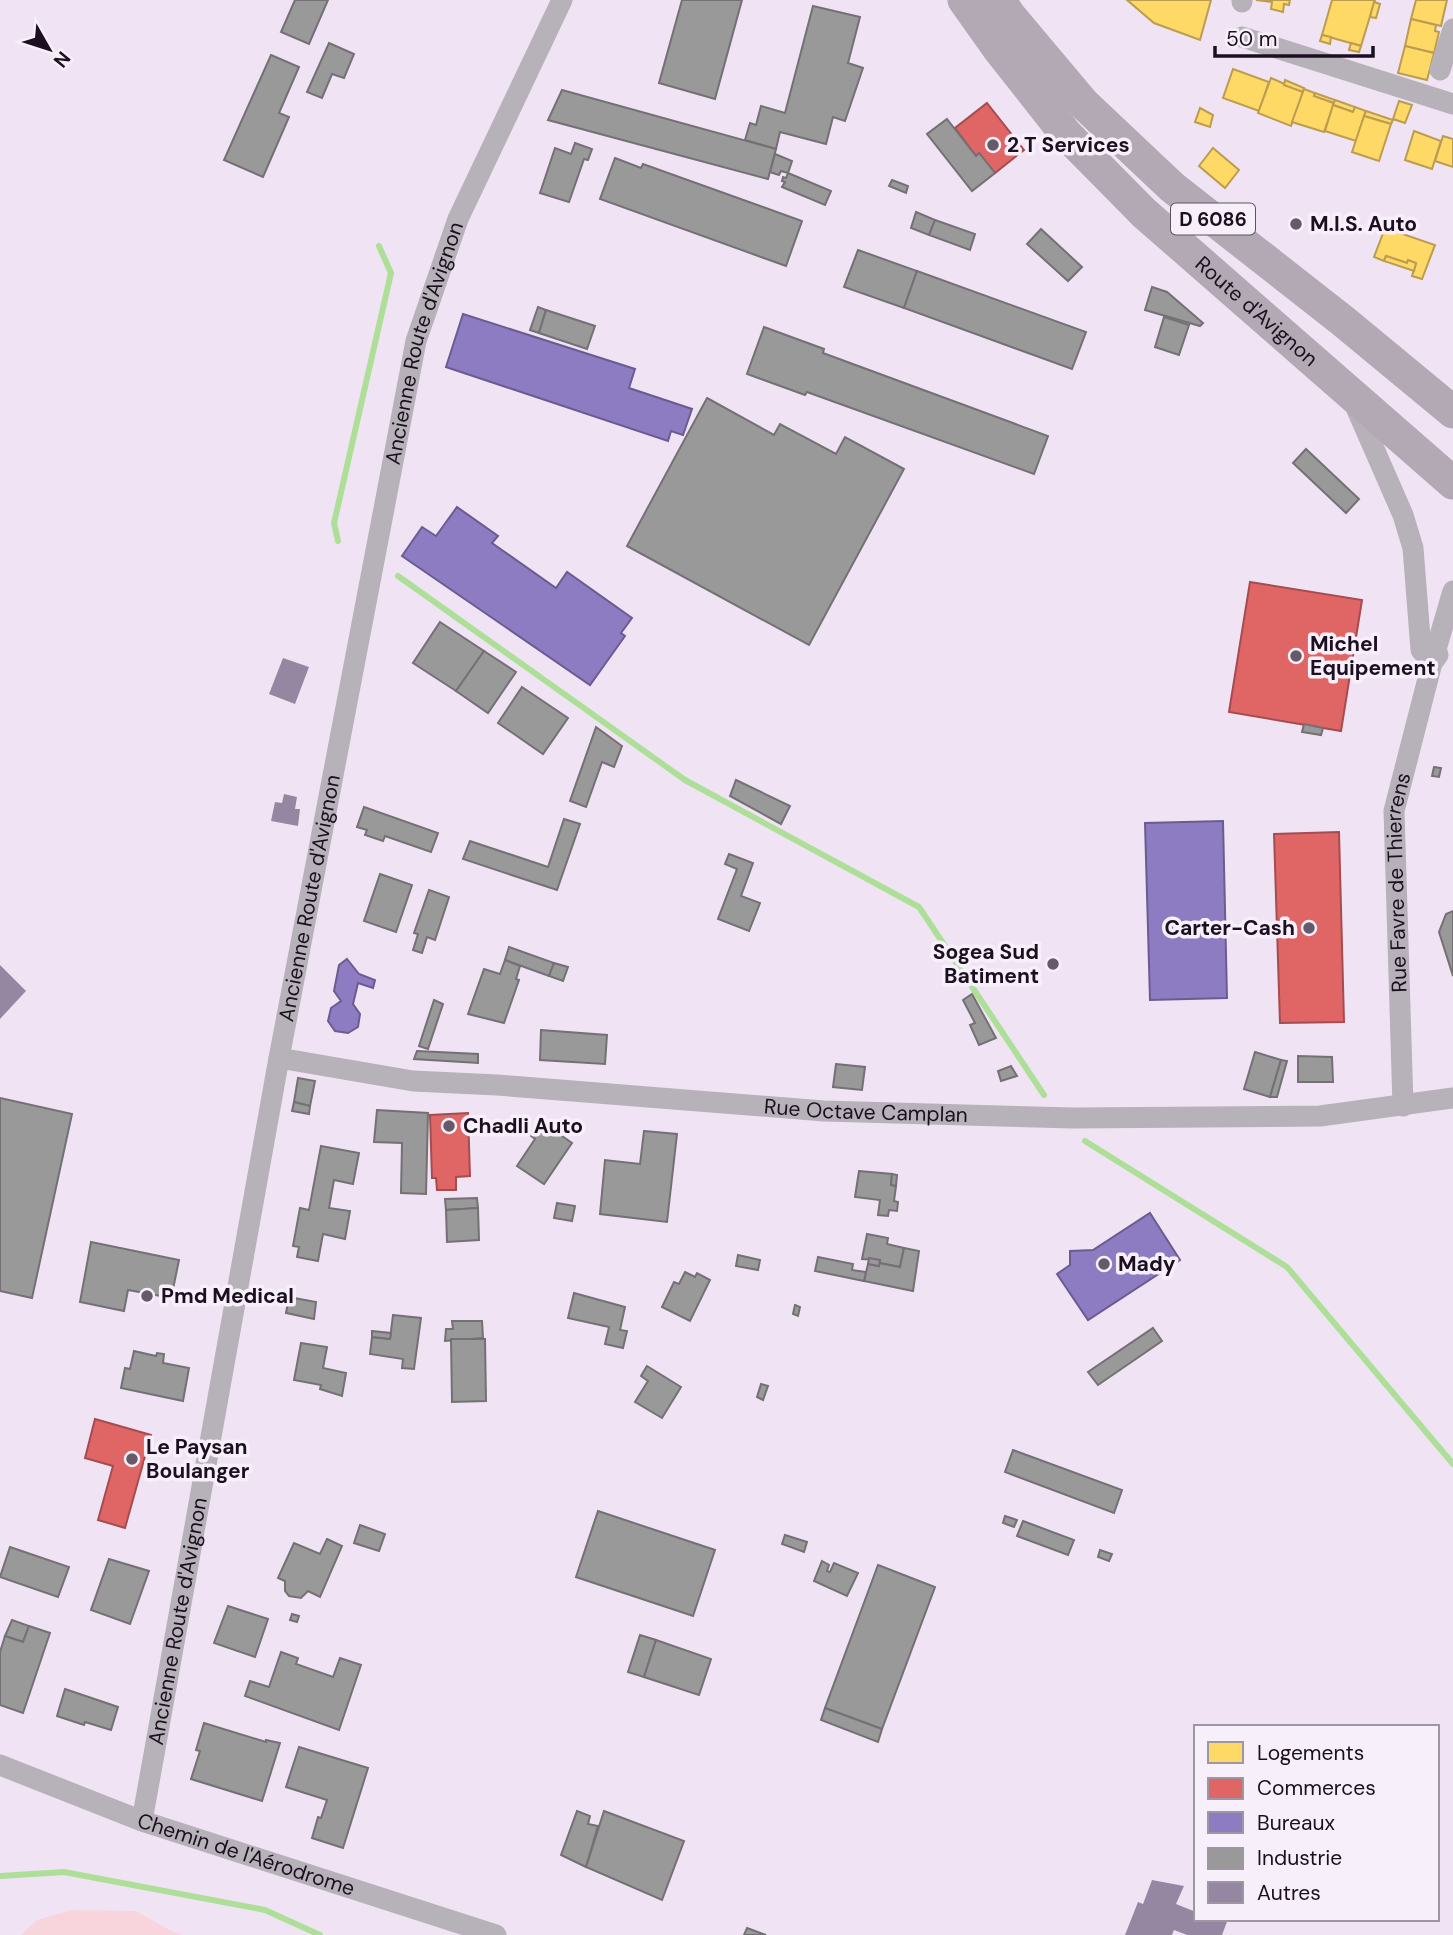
<svg xmlns="http://www.w3.org/2000/svg" width="1453" height="1935" viewBox="0 0 1453 1935" font-family="'DM Sans',sans-serif">
<style>
.green{fill:#f8d5dc}
.homes{fill:#ffd966;stroke:#bb9c51;stroke-width:2}
.shops{fill:#e06666;stroke:#a54c51;stroke-width:2}
.offices{fill:#8e7cc3;stroke:#6c5b92;stroke-width:2}
.industry{fill:#999;stroke:#747075;stroke-width:2}
.lines{fill:none;stroke-linecap:round;stroke-linejoin:round}
.stream{stroke:#aedf99;stroke-width:6}
.building{fill:#9587a2}
.street{stroke:#b7b1b9;stroke-width:21}
.primary{stroke:#b2a9b4;stroke-width:33}
.poi-dot{fill:#665a6a;stroke:#f7f0fa;stroke-width:2.5}
.labels{text-anchor:middle;stroke-width:7;stroke-linejoin:round;paint-order:stroke}
.shield{fill:#f7f0fa;stroke:#5e5261;stroke-width:2}
.shield-label{font-size:19px;font-weight:bold;fill:#1c0f20}
.poi-label{font-size:21px;font-weight:bold;fill:#1c0f20;stroke:#f7f0fa;text-anchor:start}
.street-label{font-size:21px;fill:#1c0f20;stroke:#f7f0fa}
</style>
<rect width="100%" height="100%" fill="#f0e4f4"/>
<polygon class="green" points="71,1910 136,1911 175,1933 183,1935 21,1935 37,1920"/>
<g class="homes">
<polygon points="1127,0 1211,0 1200,40 1154,23"/>
<polygon points="1256,0 1290,0 1289,5 1284,4 1283,12 1271,9 1272,2"/>
<polygon points="1332,0 1375,0 1361,46 1322,35"/>
<polygon points="1416,0 1447,0 1441,26 1411,19"/>
<polygon points="1374,2 1380,4 1376,18 1370,17"/>
<polygon points="1411,19 1436,25 1435,31 1439,32 1434,53 1405,46"/>
<polygon points="1322,35 1331,37 1330,44 1320,41"/>
<polygon points="1351,43 1361,46 1359,52 1349,50"/>
<polygon points="1405,46 1434,53 1427,80 1398,73"/>
<polygon points="1233,69 1269,82 1259,111 1223,98"/>
<polygon points="1271,78 1303,92 1291,126 1258,113"/>
<polygon points="1285,80 1304,88 1303,92 1284,85"/>
<polygon points="1304,89 1315,93 1314,96 1334,103 1324,132 1292,122"/>
<polygon points="1315,93 1335,100 1334,103 1314,96"/>
<polygon points="1335,100 1355,107 1353,112 1333,105"/>
<polygon points="1399,101 1412,105 1405,123 1393,119"/>
<polygon points="1333,105 1353,112 1355,107 1366,111 1356,141 1325,131"/>
<polygon points="1200,108 1213,115 1210,127 1195,122"/>
<polygon points="1366,111 1393,120 1391,124 1364,116"/>
<polygon points="1364,116 1391,124 1379,161 1352,152"/>
<polygon points="1414,131 1441,141 1432,169 1405,160"/>
<polygon points="1443,136 1453,139 1453,167 1435,161"/>
<polygon points="1213,148 1239,170 1225,188 1199,166"/>
<polygon points="1385,228 1435,245 1422,279 1412,276 1416,263 1408,260 1407,263 1386,256 1384,261 1374,257"/>
<polygon points="1386,256 1407,263 1408,260 1416,263 1414,271 1384,261"/>
</g>
<g class="shops">
<polygon points="987,103 1024,150 995,173 979,153 976,156 955,128"/>
<polygon points="1250,582 1362,600 1341,731 1229,712"/>
<polygon points="1339,832 1344,1022 1280,1023 1274,834"/>
<polygon points="468,1113 470,1176 456,1177 456,1190 437,1190 436,1178 432,1178 430,1115"/>
<polygon points="95,1419 151,1435 125,1528 98,1520 113,1466 85,1458"/>
</g>
<g class="offices">
<polygon points="463,314 635,369 629,388 692,409 683,435 671,431 668,441 446,367"/>
<polygon points="457,507 498,536 492,543 556,588 567,572 632,618 621,633 625,636 590,685 402,556 422,527 436,536"/>
<polygon points="1223,821 1227,998 1150,1000 1145,823"/>
<polygon points="347,959 359,974 375,980 373,988 358,983 353,1004 360,1014 358,1027 348,1033 335,1031 328,1021 331,1008 341,1001 334,991 339,965"/>
<polygon points="1150,1213 1180,1260 1088,1320 1057,1274 1070,1265 1070,1251 1093,1250"/>
</g>
<g class="industry">
<polygon points="295,0 328,0 309,44 281,32"/>
<polygon points="682,0 742,0 715,99 659,83"/>
<polygon points="813,6 860,17 848,63 863,68 845,121 833,117 826,144 780,132 776,149 745,140 750,123 756,125 761,106 785,113"/>
<polygon points="329,43 354,54 344,78 332,74 322,98 307,92"/>
<polygon points="271,55 299,67 279,113 289,117 263,177 224,160"/>
<polygon points="562,90 776,149 768,179 548,120"/>
<polygon points="947,119 976,156 979,153 995,173 972,191 927,134"/>
<polygon points="575,143 592,149 588,160 584,159 569,202 540,193 555,148 571,154"/>
<polygon points="775,154 792,161 788,173 781,171 779,175 770,172"/>
<polygon points="615,158 641,168 643,164 802,221 786,266 600,199"/>
<polygon points="788,173 831,191 825,205 782,187 785,182 782,181 783,177 786,178"/>
<polygon points="892,180 908,186 906,193 889,186"/>
<polygon points="916,212 935,220 929,235 911,228"/>
<polygon points="935,220 975,234 970,250 929,235"/>
<polygon points="1041,229 1082,267 1068,281 1027,244"/>
<polygon points="858,250 917,271 904,308 844,287"/>
<polygon points="917,271 1086,332 1072,369 904,308"/>
<polygon points="1152,287 1167,292 1203,323 1200,326 1145,310"/>
<polygon points="538,307 546,310 539,333 530,330"/>
<polygon points="546,310 595,326 587,349 539,333"/>
<polygon points="1164,317 1189,325 1179,355 1155,347"/>
<polygon points="764,327 824,349 823,353 1048,436 1034,474 807,392 805,395 747,374"/>
<polygon points="707,398 774,435 780,424 836,454 845,437 904,469 809,645 627,546"/>
<polygon points="1306,449 1359,499 1346,513 1293,463"/>
<polygon points="440,622 484,651 456,691 413,663"/>
<polygon points="484,651 516,672 488,713 456,691"/>
<polygon points="522,687 568,718 543,754 498,723"/>
<polygon points="1304,724 1323,728 1321,735 1302,732"/>
<polygon points="596,727 622,746 614,767 602,762 586,807 570,801"/>
<polygon points="1434,767 1441,768 1439,777 1432,776"/>
<polygon points="736,780 790,806 781,824 730,796"/>
<polygon points="364,807 438,833 431,852 385,836 383,841 365,835 367,830 357,827"/>
<polygon points="564,819 580,824 557,890 463,859 470,841 548,867"/>
<polygon points="729,854 753,863 741,896 760,903 749,931 718,919 737,869 725,864"/>
<polygon points="380,874 412,885 396,932 364,921"/>
<polygon points="429,890 449,897 435,940 427,937 422,953 413,950 418,934 414,933"/>
<polygon points="1453,911 1453,976 1439,932 1446,914"/>
<polygon points="509,947 554,963 549,976 505,960"/>
<polygon points="505,960 520,966 516,979 519,980 504,1023 468,1014 484,969 500,974"/>
<polygon points="554,963 568,967 563,981 549,976"/>
<polygon points="972,994 996,1038 979,1045 970,1025 975,1023 963,1000"/>
<polygon points="434,1000 443,1004 428,1049 419,1046"/>
<polygon points="541,1030 607,1035 605,1064 540,1060"/>
<polygon points="417,1051 478,1054 478,1063 414,1059"/>
<polygon points="1255,1052 1281,1060 1270,1097 1244,1089"/>
<polygon points="1298,1056 1332,1057 1333,1082 1298,1082"/>
<polygon points="1281,1060 1287,1061 1277,1097 1270,1097"/>
<polygon points="836,1064 865,1067 862,1090 833,1087"/>
<polygon points="1011,1066 1017,1076 1001,1081 998,1071"/>
<polygon points="298,1078 315,1081 310,1106 294,1102"/>
<polygon points="0,1098 72,1114 32,1298 0,1291"/>
<polygon points="294,1102 310,1106 309,1114 292,1111"/>
<polygon points="377,1110 428,1113 426,1194 401,1193 402,1143 374,1142"/>
<polygon points="539,1120 572,1143 544,1184 517,1166 535,1139 530,1135"/>
<polygon points="644,1131 677,1134 667,1222 600,1214 605,1160 640,1164"/>
<polygon points="321,1146 359,1153 353,1184 334,1180 329,1208 350,1211 345,1239 323,1234 318,1261 297,1257 299,1247 293,1246 300,1208 309,1210"/>
<polygon points="859,1171 892,1174 891,1185 896,1186 894,1201 898,1202 897,1211 889,1210 888,1216 878,1215 880,1200 855,1197"/>
<polygon points="892,1174 897,1175 896,1186 891,1185"/>
<polygon points="477,1198 478,1208 446,1210 445,1199"/>
<polygon points="557,1203 575,1206 572,1221 554,1218"/>
<polygon points="478,1208 479,1240 447,1242 446,1210"/>
<polygon points="867,1234 888,1238 887,1244 904,1248 900,1267 879,1263 880,1260 862,1259"/>
<polygon points="91,1242 179,1260 172,1294 166,1297 128,1290 124,1311 80,1302"/>
<polygon points="904,1248 919,1251 913,1291 864,1281 868,1264 879,1266 879,1263 900,1267"/>
<polygon points="738,1255 760,1260 758,1270 736,1266"/>
<polygon points="818,1257 853,1264 852,1270 866,1272 864,1281 815,1271"/>
<polygon points="869,1258 880,1260 879,1266 868,1264"/>
<polygon points="685,1272 695,1277 697,1273 710,1280 690,1321 662,1307 674,1282 679,1284"/>
<polygon points="574,1293 625,1307 620,1330 627,1331 623,1348 605,1344 609,1327 568,1318"/>
<polygon points="289,1297 316,1302 314,1319 286,1313"/>
<polygon points="795,1305 800,1307 798,1316 793,1314"/>
<polygon points="393,1315 421,1318 414,1369 402,1368 403,1359 370,1354 372,1337 390,1339"/>
<polygon points="452,1321 482,1321 483,1338 445,1341 446,1329 453,1329"/>
<polygon points="1153,1328 1162,1341 1098,1385 1088,1372"/>
<polygon points="372,1331 391,1333 390,1339 372,1337"/>
<polygon points="451,1339 485,1339 486,1401 452,1402"/>
<polygon points="301,1343 327,1347 323,1368 346,1373 342,1396 320,1389 321,1385 294,1380"/>
<polygon points="134,1351 156,1356 157,1353 164,1354 163,1363 189,1368 183,1401 121,1388 125,1368 130,1369"/>
<polygon points="647,1366 681,1387 662,1418 635,1402 648,1381 641,1376"/>
<polygon points="761,1384 768,1386 763,1400 757,1397"/>
<polygon points="1013,1450 1122,1490 1114,1513 1005,1472"/>
<polygon points="598,1511 715,1550 693,1616 576,1577"/>
<polygon points="1005,1516 1017,1520 1014,1527 1003,1523"/>
<polygon points="1023,1521 1074,1540 1068,1555 1017,1536"/>
<polygon points="360,1525 385,1534 379,1551 354,1543"/>
<polygon points="785,1535 807,1542 804,1552 782,1544"/>
<polygon points="327,1539 342,1546 320,1597 308,1591 301,1598 289,1596 285,1591 285,1581 278,1578 294,1543 320,1554"/>
<polygon points="10,1547 69,1567 58,1597 0,1577"/>
<polygon points="1100,1550 1112,1554 1109,1561 1098,1557"/>
<polygon points="109,1559 149,1571 130,1624 91,1610"/>
<polygon points="822,1561 829,1565 827,1571 830,1572 834,1563 858,1573 847,1596 814,1581"/>
<polygon points="878,1565 935,1587 882,1729 825,1708"/>
<polygon points="228,1606 268,1619 255,1657 214,1643"/>
<polygon points="292,1614 299,1616 297,1622 290,1620"/>
<polygon points="12,1620 29,1626 23,1642 5,1636"/>
<polygon points="29,1626 50,1633 23,1713 0,1705 0,1652 5,1636 23,1642"/>
<polygon points="640,1635 656,1640 644,1677 628,1672"/>
<polygon points="656,1640 711,1659 699,1695 644,1677"/>
<polygon points="281,1652 298,1658 296,1664 333,1677 340,1658 361,1665 339,1730 245,1696 250,1681 269,1687"/>
<polygon points="65,1689 118,1707 111,1730 85,1722 84,1725 57,1716"/>
<polygon points="825,1708 882,1729 878,1742 821,1720"/>
<polygon points="204,1723 266,1742 266,1740 280,1743 262,1801 191,1779 200,1751 196,1750"/>
<polygon points="299,1747 368,1768 343,1848 312,1838 318,1817 321,1818 327,1800 286,1787"/>
<polygon points="577,1811 590,1816 588,1824 598,1826 586,1867 561,1855"/>
<polygon points="604,1811 684,1841 662,1900 586,1867"/>
<polygon points="747,1928 766,1935 744,1935"/>
</g>
<g class="lines">
<g class="stream">
<polyline points="338,541 334,523 391,273 379,246"/>
<polyline points="398,576 685,780 919,907 1044,1095"/>
<polyline points="1085,1141 1287,1267 1453,1464"/>
<polyline points="0,1876 64,1872 265,1910 320,1935"/>
</g>
</g>
<g class="building">
<polygon points="283,658 309,667 295,704 269,694"/>
<polygon points="284,794 297,797 295,809 300,809 298,826 271,821 275,802 282,803"/>
<polygon points="0,965 26,991 0,1019"/>
<polygon points="1152,1880 1184,1886 1176,1904 1196,1912 1196,1919 1228,1919 1222,1935 1187,1935 1174,1930 1172,1935 1125,1935 1138,1902 1143,1904"/>
</g>
<g class="lines">
<g class="street">
<polyline points="1242,2 1242,0"/>
<polyline points="1242,37 1453,104"/>
<polyline points="1440,70 1453,29"/>
<polyline points="1354,403 1403,515 1413,548 1421,650 1432,663 1438,655"/>
<path id="s1" d="M279,1058l134,23 84,4 327,26 249,7 247,-2 133,-18"/>
<path id="s2" d="M1403,1106l-9,-295 38,-148 21,-72"/>
<path id="s3" d="M0,1765l142,56 354,114"/>
<path id="s4" d="M142,1821l137,-763 137,-717 42,-122 104,-219"/>
</g>
<g class="primary">
<path id="s5" d="M964,0l34,48 67,85 79,80 309,270"/>
<polyline points="999,0 1010,16 1084,104 1172,187 1343,321 1453,412"/>
</g>
</g>
<g class="poi-dot">
<circle cx="993" cy="145" r="7"/>
<circle cx="1296" cy="224" r="7"/>
<circle cx="1296" cy="656" r="7"/>
<circle cx="1309" cy="928" r="7"/>
<circle cx="1053" cy="964" r="7"/>
<circle cx="449" cy="1126" r="7"/>
<circle cx="1104" cy="1264" r="7"/>
<circle cx="147" cy="1296" r="7"/>
<circle cx="132" cy="1459" r="7"/>
</g>
<g class="labels">
<rect class="shield" x="1171" y="203.5" width="84" height="31" rx="5"/>
<g class="shield-label">
<text x="1213" y="226">D 6086</text>
</g>
<g class="poi-label">
<text x="1007" y="152">2 T Services</text>
<text x="1310" y="231">M.I.S. Auto</text>
<text x="1310" y="651">Michel<tspan x="1310" dy="24">Equipement</tspan></text>
<text x="1295" y="935" text-anchor="end">Carter-Cash</text>
<text x="1039" y="959" text-anchor="end">Sogea Sud<tspan x="1039" dy="24">Batiment</tspan></text>
<text x="463" y="1133">Chadli Auto</text>
<text x="1118" y="1271">Mady</text>
<text x="161" y="1303">Pmd Medical</text>
<text x="146" y="1454">Le Paysan<tspan x="146" dy="24">Boulanger</tspan></text>
</g>
<g class="street-label">
<text dy="7" stroke="none"><textPath href="#s5" startOffset="429">Route d'Avignon</textPath></text>
<text dy="7" stroke="none"><textPath href="#s4" startOffset="1505">Ancienne Route d'Avignon</textPath></text>
<text dy="7" stroke="none"><textPath href="#s2" startOffset="224">Rue Favre de Thierrens</textPath></text>
<text dy="7" stroke="none"><textPath href="#s4" startOffset="938">Ancienne Route d'Avignon</textPath></text>
<text dy="7" stroke="none"><textPath href="#s1" startOffset="590">Rue Octave Camplan</textPath></text>
<text dy="7" stroke="none"><textPath href="#s4" startOffset="203">Ancienne Route d'Avignon</textPath></text>
<text dy="7" stroke="none"><textPath href="#s3" startOffset="262">Chemin de l'Aérodrome</textPath></text>
</g>
</g>
<rect x="1194" y="1725" width="245" height="196" fill="#f7f0fa" stroke="#9f96a3" stroke-width="2"/>
<rect x="1208" y="1742" width="35" height="21" fill="#ffd966" stroke="#9f96a3" stroke-width="2"/>
<text x="1257" y="1760" font-size="21" fill="#1c0f20">Logements</text>
<rect x="1208" y="1778" width="35" height="21" fill="#e06666" stroke="#9f96a3" stroke-width="2"/>
<text x="1257" y="1795" font-size="21" fill="#1c0f20">Commerces</text>
<rect x="1208" y="1812" width="35" height="21" fill="#8e7cc3" stroke="#9f96a3" stroke-width="2"/>
<text x="1257" y="1830" font-size="21" fill="#1c0f20">Bureaux</text>
<rect x="1208" y="1848" width="35" height="21" fill="#999999" stroke="#9f96a3" stroke-width="2"/>
<text x="1257" y="1865" font-size="21" fill="#1c0f20">Industrie</text>
<rect x="1208" y="1882" width="35" height="21" fill="#9587a2" stroke="#9f96a3" stroke-width="2"/>
<text x="1257" y="1900" font-size="21" fill="#1c0f20">Autres</text>
<g transform="translate(49 49) rotate(129)" stroke="#f7f0fa" stroke-width="5" paint-order="stroke">
<path d="M0-5L12 26L0 18L-12 26Z" fill="#1c0f20"/>
<text y="-10" font-size="19" font-weight="bold" text-anchor="middle" fill="#1c0f20">N</text>
</g>
<path d="M1215 46v10h158v-10" fill="none" stroke="#1c0f20" stroke-width="3.5"/>
<text x="1226" y="46" font-size="21" fill="#1c0f20" stroke="#f7f0fa" stroke-width="5" paint-order="stroke">50 m</text>
</svg>
